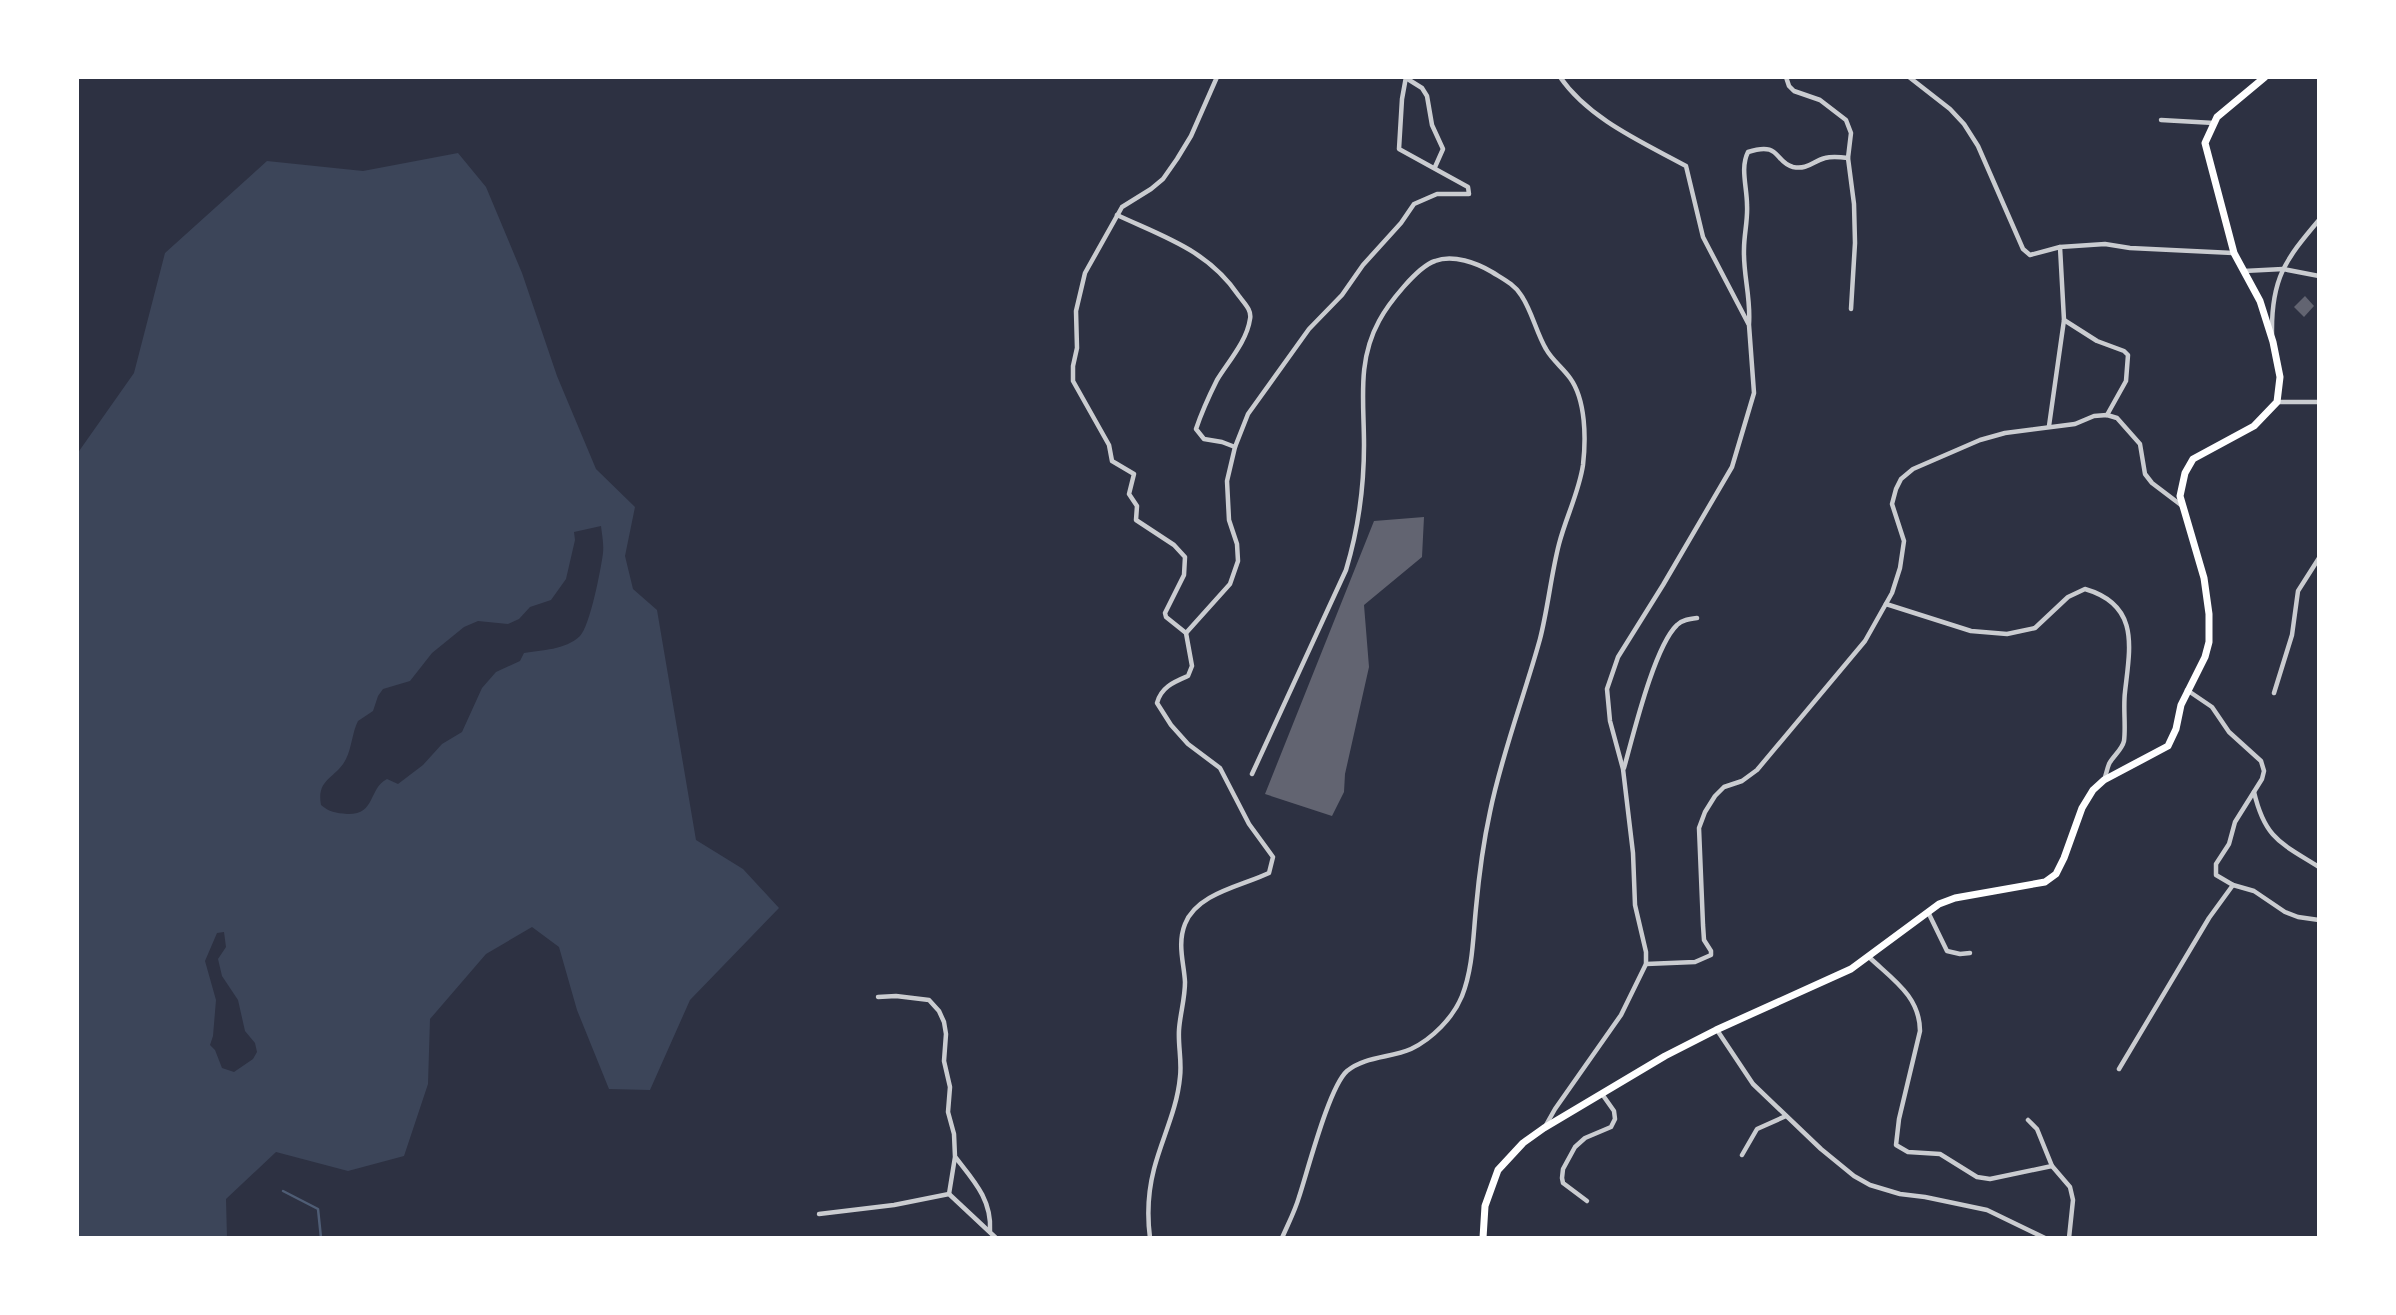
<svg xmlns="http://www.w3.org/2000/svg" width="2396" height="1315" viewBox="0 0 2396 1315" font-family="'IBM Plex Serif',serif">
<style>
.green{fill:#3c4559;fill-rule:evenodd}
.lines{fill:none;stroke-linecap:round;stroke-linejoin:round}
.stream{stroke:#4f5d75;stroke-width:2.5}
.building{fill:#626471}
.minor{stroke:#caccd0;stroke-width:4.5}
.trunk{stroke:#fff;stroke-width:7}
</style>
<rect width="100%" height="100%" fill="#2d3142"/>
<path class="green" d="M458,153l28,34 36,86 35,103 39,93 39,38 -10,49 8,33 24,21 39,230 47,29 36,39 -89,92 -40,90 -41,-1 -32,-79 -18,-63 -27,-20 -46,27 -56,65 -2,65 -24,72 -56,15 -72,-19 -50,47 1,39h-150v-784l57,-81 31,-120 102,-92 96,10zM601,526c1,9 3,18 2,27 -2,16 -13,73 -23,83 -15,14 -38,14 -56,17l-4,8 -24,11 -14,16 -20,44 -20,12 -19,21 -25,19 -11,-5c-19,10 -11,36 -40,35 -11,-1 -18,-2 -26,-9 -5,-27 16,-27 25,-46 6,-12 6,-26 12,-38l15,-10 5,-15 5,-7 27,-8 22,-28 32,-26 14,-6 30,3 11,-5 11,-12 21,-7 15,-21 9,-39 -1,-8zM224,932l2,15 -8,12 4,17 16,24 7,31 10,12 2,9 -4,7 -19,13 -12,-4 -7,-18 -5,-5 3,-9 3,-36 -11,-39 12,-28z"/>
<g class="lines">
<polyline class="stream" points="283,1191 318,1209 321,1238"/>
</g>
<g class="building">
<polygon points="2305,296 2314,306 2304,317 2294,307"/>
<polygon points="1424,517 1422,557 1364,605 1369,667 1345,774 1344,792 1332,816 1265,794 1374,521"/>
</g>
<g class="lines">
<g class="minor">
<polyline points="1786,77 1789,86 1794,91 1820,100 1846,120 1851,133 1848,158 1854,204 1855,243 1851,309"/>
<polyline points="1909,77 1950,109 1964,124 1978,146 2023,249 2030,255 2060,247 2105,244 2130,248 2233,253"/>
<polyline points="1406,78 1422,88 1427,96 1432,125 1443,149 1435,167"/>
<polyline points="2161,120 2214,123"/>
<path d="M1117,215c47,22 91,35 122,81 5,7 13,14 11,23 -3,22 -22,43 -33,61 -6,12 -17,37 -21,49l8,10 18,3 13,5"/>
<polyline points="2244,271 2283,269 2319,276"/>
<polyline points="2064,320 2097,341 2124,351 2128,355 2126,381 2107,415"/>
<path d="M1749,324c2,-27 -6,-49 -5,-75 0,-15 4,-29 3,-44 0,-18 -7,-37 1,-53 33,-11 26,10 45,15 15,3 20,-6 32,-9 7,-2 16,-1 23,0"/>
<path d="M2272,334c-1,-55 13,-74 47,-114"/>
<polyline points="2277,402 2319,402"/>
<polyline points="2049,426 2064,320 2060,247"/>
<path d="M1886,604l85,27 36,3 28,-6 33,-31 17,-8c55,16 45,58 40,103 -2,16 1,34 -1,49 -2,9 -11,15 -15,23 -2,5 -3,11 -5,16"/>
<polyline points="1186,633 1230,584 1238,561 1237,544 1229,520 1227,481 1235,447 1248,414 1309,329 1342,295 1363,265 1401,223 1414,204 1437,194 1469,194 1468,187 1399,149 1402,99 1406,77"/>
<polyline points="2187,690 2212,707 2229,732 2261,761 2264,771 2262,779 2235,822 2229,844 2216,864 2216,875 2233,885 2254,891 2285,912 2298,917 2319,920"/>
<polyline points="2274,693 2292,635 2298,591 2319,558"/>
<path d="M1624,768c9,-32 30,-121 53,-143 5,-5 12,-6 20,-7"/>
<path d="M1252,774l94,-204c12,-40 18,-83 18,-125 0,-44 -7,-84 15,-124 9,-17 38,-54 56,-60 18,-7 42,2 57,11 11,7 22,12 29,23 11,16 15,37 25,54 6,11 17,19 24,29 16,22 16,61 13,87 -4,27 -17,52 -24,79 -8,31 -11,64 -19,95 -16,58 -38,114 -50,173 -7,32 -11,63 -14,96 -3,29 -3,60 -14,88 -9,22 -30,43 -51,53 -20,9 -46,7 -64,22 -18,16 -39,99 -48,126 -4,14 -11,27 -17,41"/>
<path d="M2254,792c11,47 27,51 65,75"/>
<polyline points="1928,912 1947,951 1960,954 1970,953"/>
<path d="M1869,957c23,22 51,39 51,74l-21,88 -3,26 12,7 32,2 37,23 13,2 62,-13"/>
<polyline points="1646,964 1695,962 1711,955 1711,951 1704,940 1703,925 1699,828 1705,812 1715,796 1724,787 1742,781 1757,770 1865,641 1892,593 1900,568 1904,541 1892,504 1896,489 1901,479 1913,469 1980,440 2005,433 2075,424 2094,416 2107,415 2117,418 2140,444 2145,474 2152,483 2181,505"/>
<polyline points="878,997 896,996 929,1000 939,1011 944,1022 946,1034 944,1061 950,1087 948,1112 954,1134 955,1157 949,1194"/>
<polyline points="1717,1030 1753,1084 1821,1149 1854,1176 1870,1185 1900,1194 1925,1197 1987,1210 2045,1238"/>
<polyline points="2119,1069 2209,918 2233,885"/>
<polyline points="2028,1120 2037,1129 2052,1166 2070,1187 2073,1200 2069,1238"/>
<path d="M1546,1125l9,-16 66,-94 25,-51v-12l-11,-47 -2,-52 -10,-84 -13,-48 -3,-32 11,-32 45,-72 69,-118 22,-74 -5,-68 -46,-88 -17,-71c-44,-24 -97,-47 -126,-89"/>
<polyline points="1742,1155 1757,1129 1786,1116"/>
<path d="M956,1158c18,23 36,42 34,73"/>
<polyline points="1587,1201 1563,1183 1562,1178 1563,1169 1575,1147 1585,1138 1611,1127 1615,1119 1614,1111 1602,1094"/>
<polyline points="819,1214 894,1205 949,1194 996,1238"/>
<path d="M1150,1238c-3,-23 -2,-46 4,-69 8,-31 23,-59 26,-92 2,-16 -2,-31 -1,-47 1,-16 6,-31 6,-48 -1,-19 -8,-38 0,-58 12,-31 57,-38 84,-51l4,-16 -24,-33 -29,-56 -32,-24 -17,-19 -14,-22c4,-16 17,-21 31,-27l4,-10 -6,-33 -20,-16 -1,-4 19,-38 1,-18 -11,-12 -38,-25 1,-14 -8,-12 5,-20 -22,-13 -3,-16 -36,-64v-15l4,-18 -1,-37 9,-38 37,-66 29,-18 12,-10 14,-20 14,-23 26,-59"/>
</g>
<polyline class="trunk" points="1483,1238 1485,1206 1498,1170 1523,1143 1544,1128 1665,1056 1716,1030 1851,969 1939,904 1955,898 2045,882 2056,874 2064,858 2082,808 2093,790 2104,780 2168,746 2176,729 2181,705 2205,657 2209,642 2209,614 2204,578 2180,496 2185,473 2193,459 2254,426 2277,402 2280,377 2273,342 2260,301 2234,253 2205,143 2217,117 2265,77"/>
</g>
<rect width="2396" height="1315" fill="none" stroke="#ffffff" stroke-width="158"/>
</svg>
